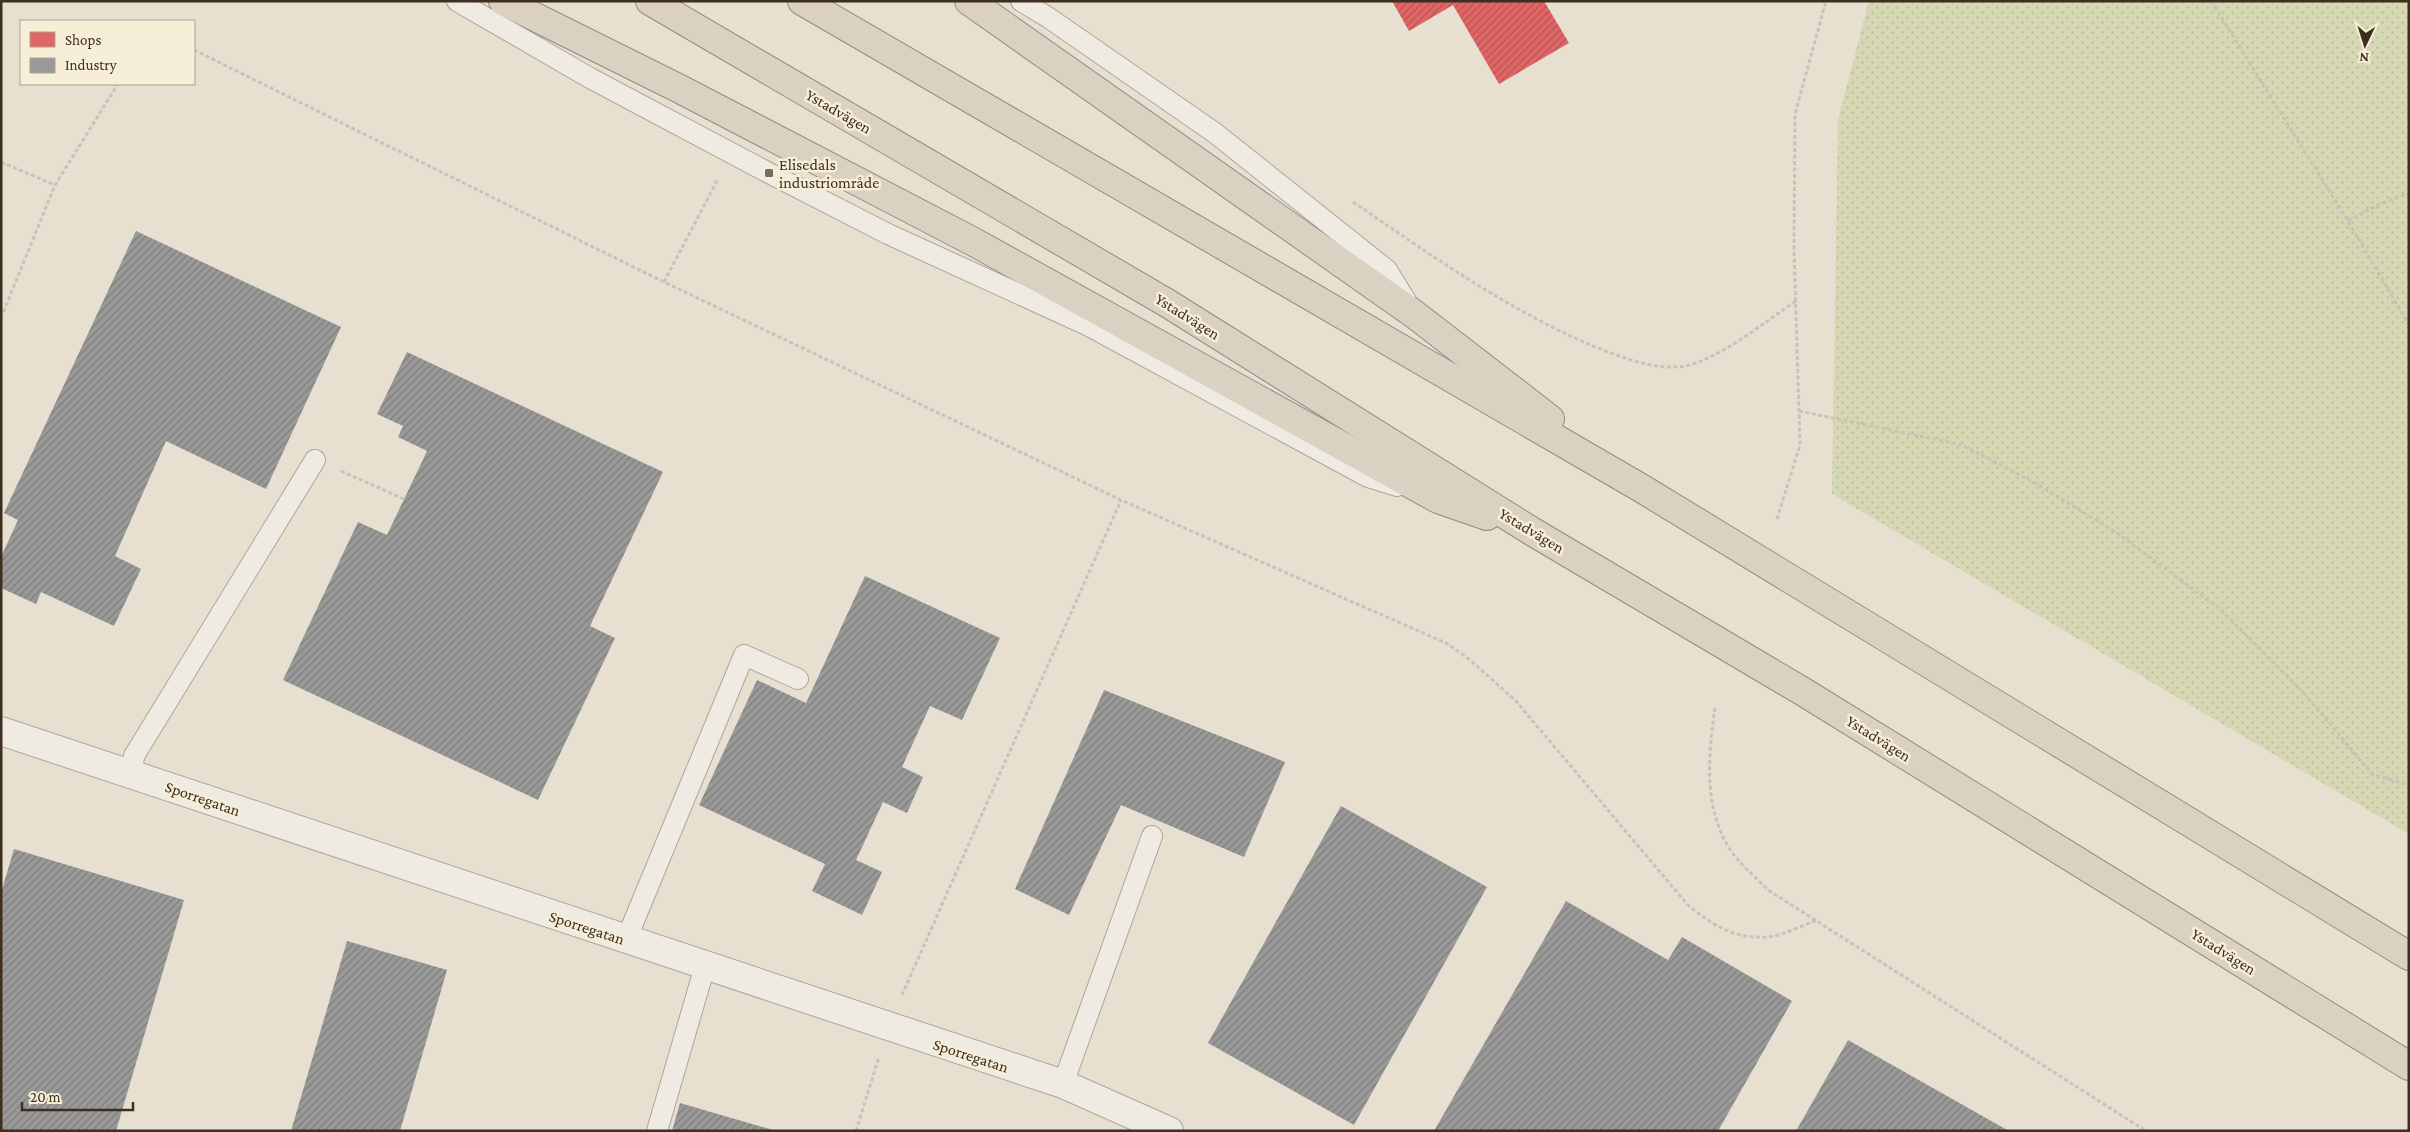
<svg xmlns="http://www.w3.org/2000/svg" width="2410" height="1132" viewBox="0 0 2410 1132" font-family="'Crimson Pro',serif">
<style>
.grass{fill:url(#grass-dots)}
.shops{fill:url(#shops-hatch)}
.industry{fill:url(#industry-hatch)}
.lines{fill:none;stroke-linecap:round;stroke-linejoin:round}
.service-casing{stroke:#ada599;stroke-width:22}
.minor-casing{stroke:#ada599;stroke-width:30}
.motorway-casing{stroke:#928b80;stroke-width:30}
.path{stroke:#c8c2b9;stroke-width:3;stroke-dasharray:4 2.5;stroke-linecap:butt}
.service{stroke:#efebe3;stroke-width:20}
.minor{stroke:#efebe3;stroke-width:28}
.motorway{stroke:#dad1c2;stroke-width:28}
.poi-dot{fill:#786c5e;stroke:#f7eed8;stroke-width:2}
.labels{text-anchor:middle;stroke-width:5;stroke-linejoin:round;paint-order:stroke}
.street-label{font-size:16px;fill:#3d2e20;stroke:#f7eed8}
.poi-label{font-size:16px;fill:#3d2e20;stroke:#f7eed8;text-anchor:start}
</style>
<defs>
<pattern id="grass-dots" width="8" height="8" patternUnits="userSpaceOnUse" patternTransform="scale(1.25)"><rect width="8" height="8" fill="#d6d7b3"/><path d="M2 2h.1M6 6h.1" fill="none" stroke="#b9b99a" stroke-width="1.8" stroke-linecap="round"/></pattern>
<pattern id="shops-hatch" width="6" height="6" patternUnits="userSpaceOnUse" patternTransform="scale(1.25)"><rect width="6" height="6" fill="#e06666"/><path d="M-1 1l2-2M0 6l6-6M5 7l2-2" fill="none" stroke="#b75454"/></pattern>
<pattern id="industry-hatch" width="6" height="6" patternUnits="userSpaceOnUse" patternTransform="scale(1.25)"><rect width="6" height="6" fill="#999"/><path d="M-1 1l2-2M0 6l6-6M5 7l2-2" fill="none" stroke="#7e7d7c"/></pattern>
</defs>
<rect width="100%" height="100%" fill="#e7e0d1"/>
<polygon class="grass" points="1869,1 2409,1 2409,834 1832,494 1838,120"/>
<polygon class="shops" points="1392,1 1544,1 1569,43 1499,84 1453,5 1409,31"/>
<g class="industry">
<polygon points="136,231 341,327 266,489 166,441 115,556 141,569 114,626 41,592 36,604 1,588 1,557 18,520 4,513"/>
<polygon points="407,352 663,472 590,626 615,638 538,800 283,680 358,522 387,535 427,451 398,437 403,426 377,414"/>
<polygon points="865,576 1000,638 962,720 930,706 902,767 923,777 907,813 883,802 856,860 882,872 862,915 812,891 825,864 699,805 757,680 806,703"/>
<polygon points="1104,690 1285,762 1244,857 1121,805 1069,915 1015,889"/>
<polygon points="1341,806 1487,887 1354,1125 1208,1043"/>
<polygon points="14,849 184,900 116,1131 1,1131 1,893"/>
<polygon points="1566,901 1668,960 1682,937 1792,1001 1718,1131 1434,1131"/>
<polygon points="347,941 447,970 400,1131 291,1131"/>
<polygon points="1848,1040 2009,1131 1796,1131"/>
<polygon points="680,1103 773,1130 772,1131 672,1131"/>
</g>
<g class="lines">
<defs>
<g id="service">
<polyline points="457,1 590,78 769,173 888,234 1089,326 1368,477 1397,486"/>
<polyline points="1021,1 1049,18 1215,133 1387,270 1409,306"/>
<polyline points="132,775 134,756 315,460"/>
<polyline points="626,940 744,655 798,679"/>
<polyline points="1063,1084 1152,836"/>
<polyline points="657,1131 705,966"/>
</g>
<polyline id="minor" points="1,731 1063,1084 1169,1131"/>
<g id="motorway">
<polyline points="503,1 678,88 972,241 1438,499 1487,516"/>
<polyline points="650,1 1167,303 1533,532 1802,691 2409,1066"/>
<polyline points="802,1 1641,488 2409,956"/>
<polyline points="969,1 1414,314 1550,419"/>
</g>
</defs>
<use href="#service" class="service-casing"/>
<use href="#minor" class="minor-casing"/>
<use href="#motorway" class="motorway-casing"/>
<g class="path">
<polyline points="2211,1 2348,221 2409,325"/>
<path d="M194,50l470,232 457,218 327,144 22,16 46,41 171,203c24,21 52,38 87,32 14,-3 29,-11 43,-16"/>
<polyline points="1,162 55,185"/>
<path d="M1353,202c78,53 153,107 240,144 28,11 62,25 92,20 33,-6 81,-45 111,-65"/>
<polyline points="2348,221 2380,204 2409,193"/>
<polyline points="664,282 718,179"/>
<polyline points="1,318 55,185 118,84"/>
<polyline points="1799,411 1962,445 2037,484 2117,533 2220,609 2303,692 2372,774 2409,785"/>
<polyline points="341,471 404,499"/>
<polyline points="1777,519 1800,445 1794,249 1795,114 1826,1"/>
<path d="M1715,708c-7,47 -12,101 16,143 10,14 24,26 37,39l378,241"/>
<polyline points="902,995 1121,500"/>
<polyline points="856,1131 879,1057"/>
</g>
<use href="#service" class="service"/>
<use href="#minor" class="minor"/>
<use href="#motorway" class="motorway"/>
</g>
<rect class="poi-dot" x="764" y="168" width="10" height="10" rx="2.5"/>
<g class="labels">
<g class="street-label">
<text transform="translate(839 111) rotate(30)" y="6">Ystadvägen</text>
<text transform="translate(1188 316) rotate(32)" y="6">Ystadvägen</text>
<text transform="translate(1532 530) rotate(31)" y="6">Ystadvägen</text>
<text transform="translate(1879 738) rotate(32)" y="6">Ystadvägen</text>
<text transform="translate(203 798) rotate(19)" y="6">Sporregatan</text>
<text transform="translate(587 927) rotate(18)" y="6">Sporregatan</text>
<text transform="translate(2224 951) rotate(32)" y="6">Ystadvägen</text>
<text transform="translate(971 1055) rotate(18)" y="6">Sporregatan</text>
</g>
<g class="poi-label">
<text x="779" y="170">Elisedals<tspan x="779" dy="18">industriområde</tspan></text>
</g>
</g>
<rect width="2410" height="1132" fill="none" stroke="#3d2e20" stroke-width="5"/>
<rect x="20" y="20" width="175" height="65" fill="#f7eed8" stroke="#ada18e"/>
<rect x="30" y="32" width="25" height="15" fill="#e06666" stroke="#ada18e"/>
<text x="65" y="45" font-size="15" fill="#3d2e20">Shops</text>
<rect x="30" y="58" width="25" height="15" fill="#999999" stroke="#ada18e"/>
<text x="65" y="70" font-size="15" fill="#3d2e20">Industry</text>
<g transform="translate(2365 45) rotate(184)" stroke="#f7eed8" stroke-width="4" paint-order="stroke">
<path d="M0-4L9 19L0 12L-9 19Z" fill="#3d2e20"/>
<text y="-8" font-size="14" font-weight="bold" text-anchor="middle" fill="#3d2e20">N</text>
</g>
<path d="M22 1102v8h111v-8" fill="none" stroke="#3d2e20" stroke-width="2.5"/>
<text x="30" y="1102" font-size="15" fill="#3d2e20" stroke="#f7eed8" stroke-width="4" paint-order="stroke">20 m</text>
</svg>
